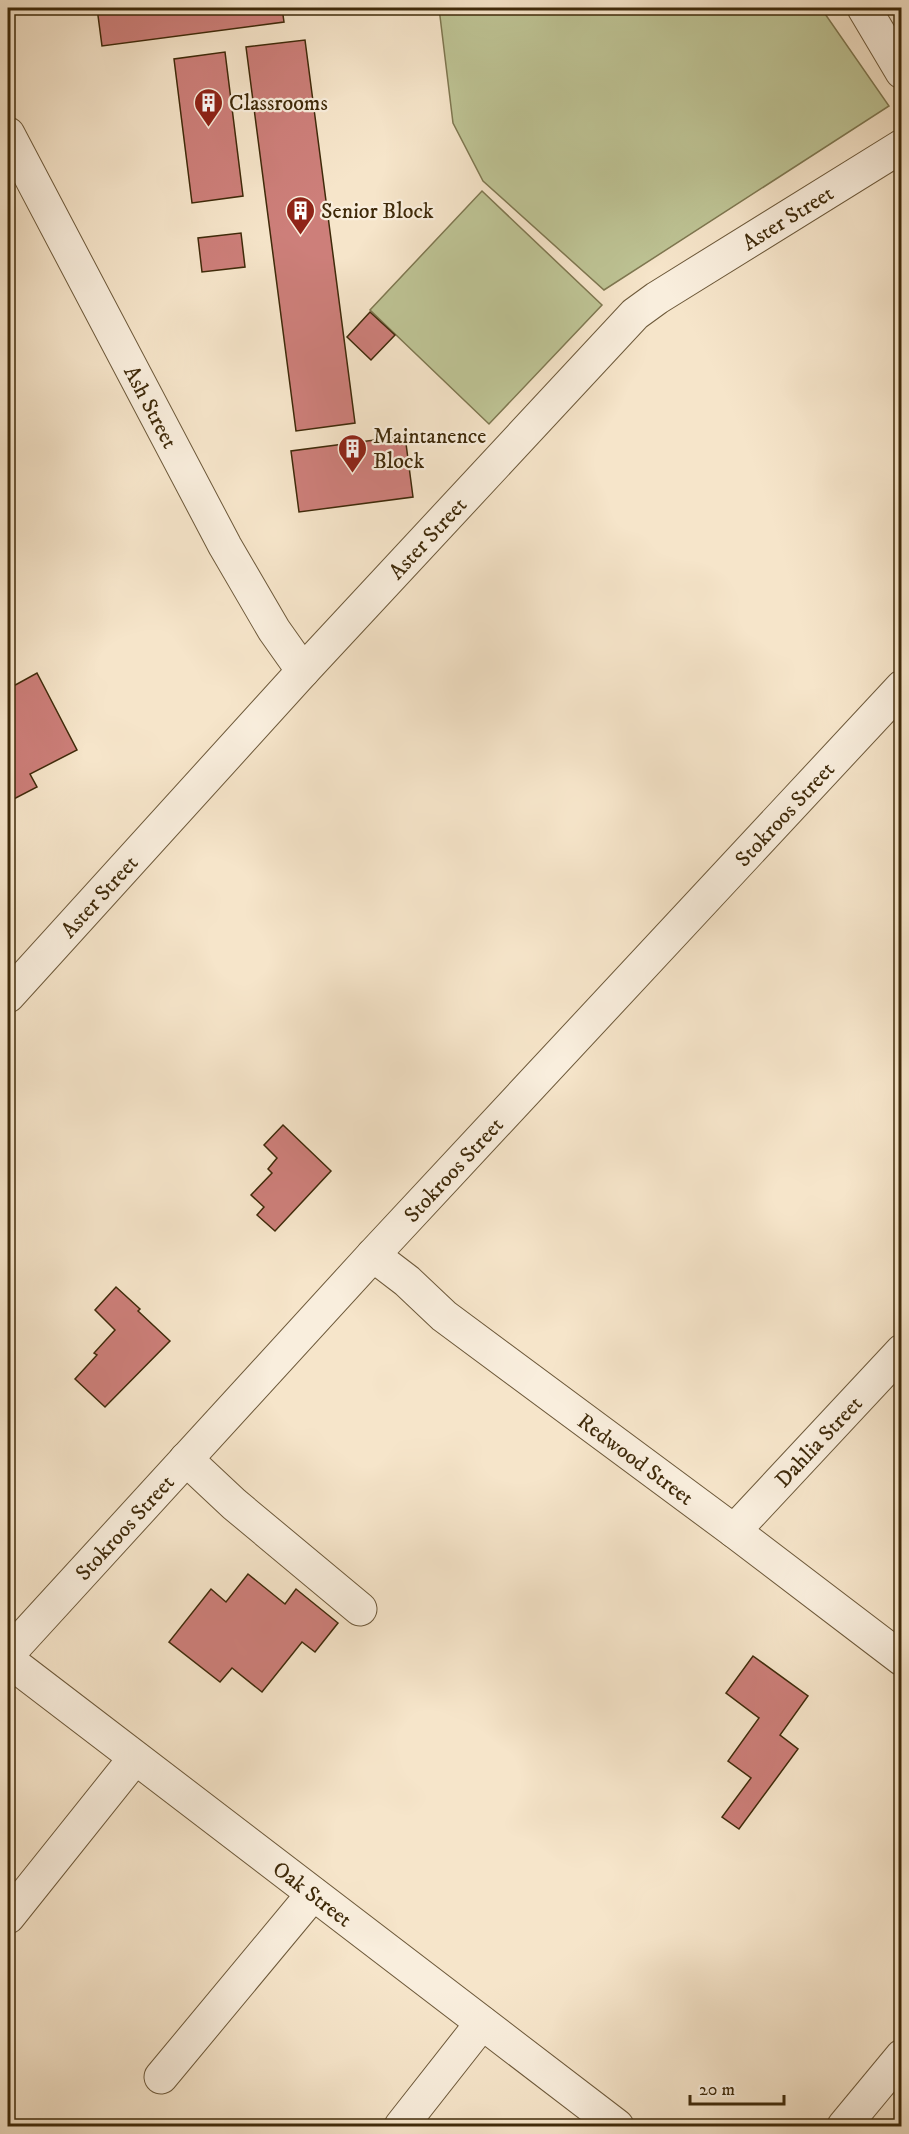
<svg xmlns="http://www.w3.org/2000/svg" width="909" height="2134" viewBox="0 0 909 2134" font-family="'IM FELL DW Pica',serif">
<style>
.green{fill:#bec495;stroke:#7e7750;stroke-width:1.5}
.building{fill:#cd7f7a;stroke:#3f2a0a;stroke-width:1.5}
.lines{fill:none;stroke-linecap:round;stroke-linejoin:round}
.minor-casing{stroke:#6d593a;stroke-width:35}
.minor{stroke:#f9eedd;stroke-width:33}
.labels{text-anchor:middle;stroke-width:4.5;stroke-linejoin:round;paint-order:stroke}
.poi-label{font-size:22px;fill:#3f2a0a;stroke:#f9eedd;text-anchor:start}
.street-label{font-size:22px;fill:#3f2a0a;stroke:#f9eedd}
</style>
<rect width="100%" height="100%" fill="#f6e5ca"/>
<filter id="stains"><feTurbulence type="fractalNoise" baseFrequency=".00333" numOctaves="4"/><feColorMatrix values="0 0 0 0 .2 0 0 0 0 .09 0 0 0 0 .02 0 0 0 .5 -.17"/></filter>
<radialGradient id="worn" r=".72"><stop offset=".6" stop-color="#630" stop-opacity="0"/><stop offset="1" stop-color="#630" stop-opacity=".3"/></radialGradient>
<g class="green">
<polygon points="439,8 821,8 889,106 604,290 483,181 453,123"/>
<polygon points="482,191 602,305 489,424 370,310"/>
</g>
<g class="building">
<polygon points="97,8 282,8 284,22 102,46"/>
<polygon points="305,40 355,423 296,431 246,47"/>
<polygon points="225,52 243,196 192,203 174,59"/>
<polygon points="241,233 245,267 202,272 198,238"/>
<polygon points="370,312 395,335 371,360 347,337"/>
<polygon points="405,436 413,497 299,512 291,451"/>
<polygon points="37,673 77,750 30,774 37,787 8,802 8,689"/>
<polygon points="283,1125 331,1171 275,1231 257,1215 264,1207 251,1195 272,1173 268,1169 277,1158 264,1145"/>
<polygon points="116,1287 140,1309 138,1311 170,1341 105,1407 75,1379 97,1355 94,1353 115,1330 95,1310"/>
<polygon points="248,1574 285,1604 296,1589 338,1623 315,1652 302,1642 262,1692 232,1668 220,1682 169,1642 211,1589 226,1602"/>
<polygon points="753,1656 808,1696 780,1735 798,1749 739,1829 722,1817 751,1778 728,1761 759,1718 726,1693"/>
</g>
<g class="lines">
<defs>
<g id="minor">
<polyline points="864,8 902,72"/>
<path id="s1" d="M8,134l217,412 49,84 29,41"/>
<path id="s2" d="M8,996l295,-325 332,-357 22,-16 245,-152"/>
<path id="s3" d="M373,1255l34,26 37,35 290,215 168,128"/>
<polyline points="186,1459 234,1504 360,1609"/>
<path id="s4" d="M734,1531l168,-180"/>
<path id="s5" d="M8,1654l365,-399 529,-568"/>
<path id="s6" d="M8,1660l609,466"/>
<polyline points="8,1917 135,1758"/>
<polyline points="161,2077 313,1894"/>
<polyline points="401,2126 482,2023"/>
<polyline points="844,2126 902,2056"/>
</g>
</defs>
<use href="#minor" class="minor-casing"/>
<use href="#minor" class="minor"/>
</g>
<defs>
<symbol id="building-pin" viewBox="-11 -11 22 30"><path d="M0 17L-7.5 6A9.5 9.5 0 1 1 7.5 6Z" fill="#8f2418" stroke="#f9eedd"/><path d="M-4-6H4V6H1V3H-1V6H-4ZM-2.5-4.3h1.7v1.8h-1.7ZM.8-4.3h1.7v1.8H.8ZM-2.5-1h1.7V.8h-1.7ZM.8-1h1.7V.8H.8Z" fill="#fff"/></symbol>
</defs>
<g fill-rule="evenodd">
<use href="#building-pin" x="192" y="86" width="33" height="45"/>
<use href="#building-pin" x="284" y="194" width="33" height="45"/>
<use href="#building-pin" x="336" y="432" width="33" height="45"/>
</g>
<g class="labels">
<g class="poi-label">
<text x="229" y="110">Classrooms</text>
<text x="321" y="218">Senior Block</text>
<text x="373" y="443">Maintanence<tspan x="373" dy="25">Block</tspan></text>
</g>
<g class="street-label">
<text dy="8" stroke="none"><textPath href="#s2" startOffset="1107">Aster Street</textPath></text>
<text dy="8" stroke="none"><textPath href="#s1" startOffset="308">Ash Street</textPath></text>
<text dy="8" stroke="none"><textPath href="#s2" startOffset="621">Aster Street</textPath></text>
<text dy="8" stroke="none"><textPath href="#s5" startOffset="1144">Stokroos Street</textPath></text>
<text dy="8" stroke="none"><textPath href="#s2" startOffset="135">Aster Street</textPath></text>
<text dy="8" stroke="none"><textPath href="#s5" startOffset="658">Stokroos Street</textPath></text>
<text dy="8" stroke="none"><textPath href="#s4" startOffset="123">Dahlia Street</textPath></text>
<text dy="8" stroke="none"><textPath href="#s3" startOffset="333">Redwood Street</textPath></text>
<text dy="8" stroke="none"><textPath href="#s5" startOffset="172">Stokroos Street</textPath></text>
<text dy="8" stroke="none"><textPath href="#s6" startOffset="384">Oak Street</textPath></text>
</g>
</g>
<rect width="909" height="2134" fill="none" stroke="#f6e5ca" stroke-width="30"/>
<rect x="9" y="9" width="891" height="2116" fill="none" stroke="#3f2a0a" stroke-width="3"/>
<rect x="15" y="15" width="879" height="2104" fill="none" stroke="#3f2a0a" stroke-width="1.5"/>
<path d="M690 2095v9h94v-9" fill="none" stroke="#3f2a0a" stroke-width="3"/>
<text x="699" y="2095" font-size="18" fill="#3f2a0a" stroke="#f9eedd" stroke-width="4.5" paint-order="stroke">20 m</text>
<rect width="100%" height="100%" filter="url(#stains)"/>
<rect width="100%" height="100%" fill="url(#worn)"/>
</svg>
